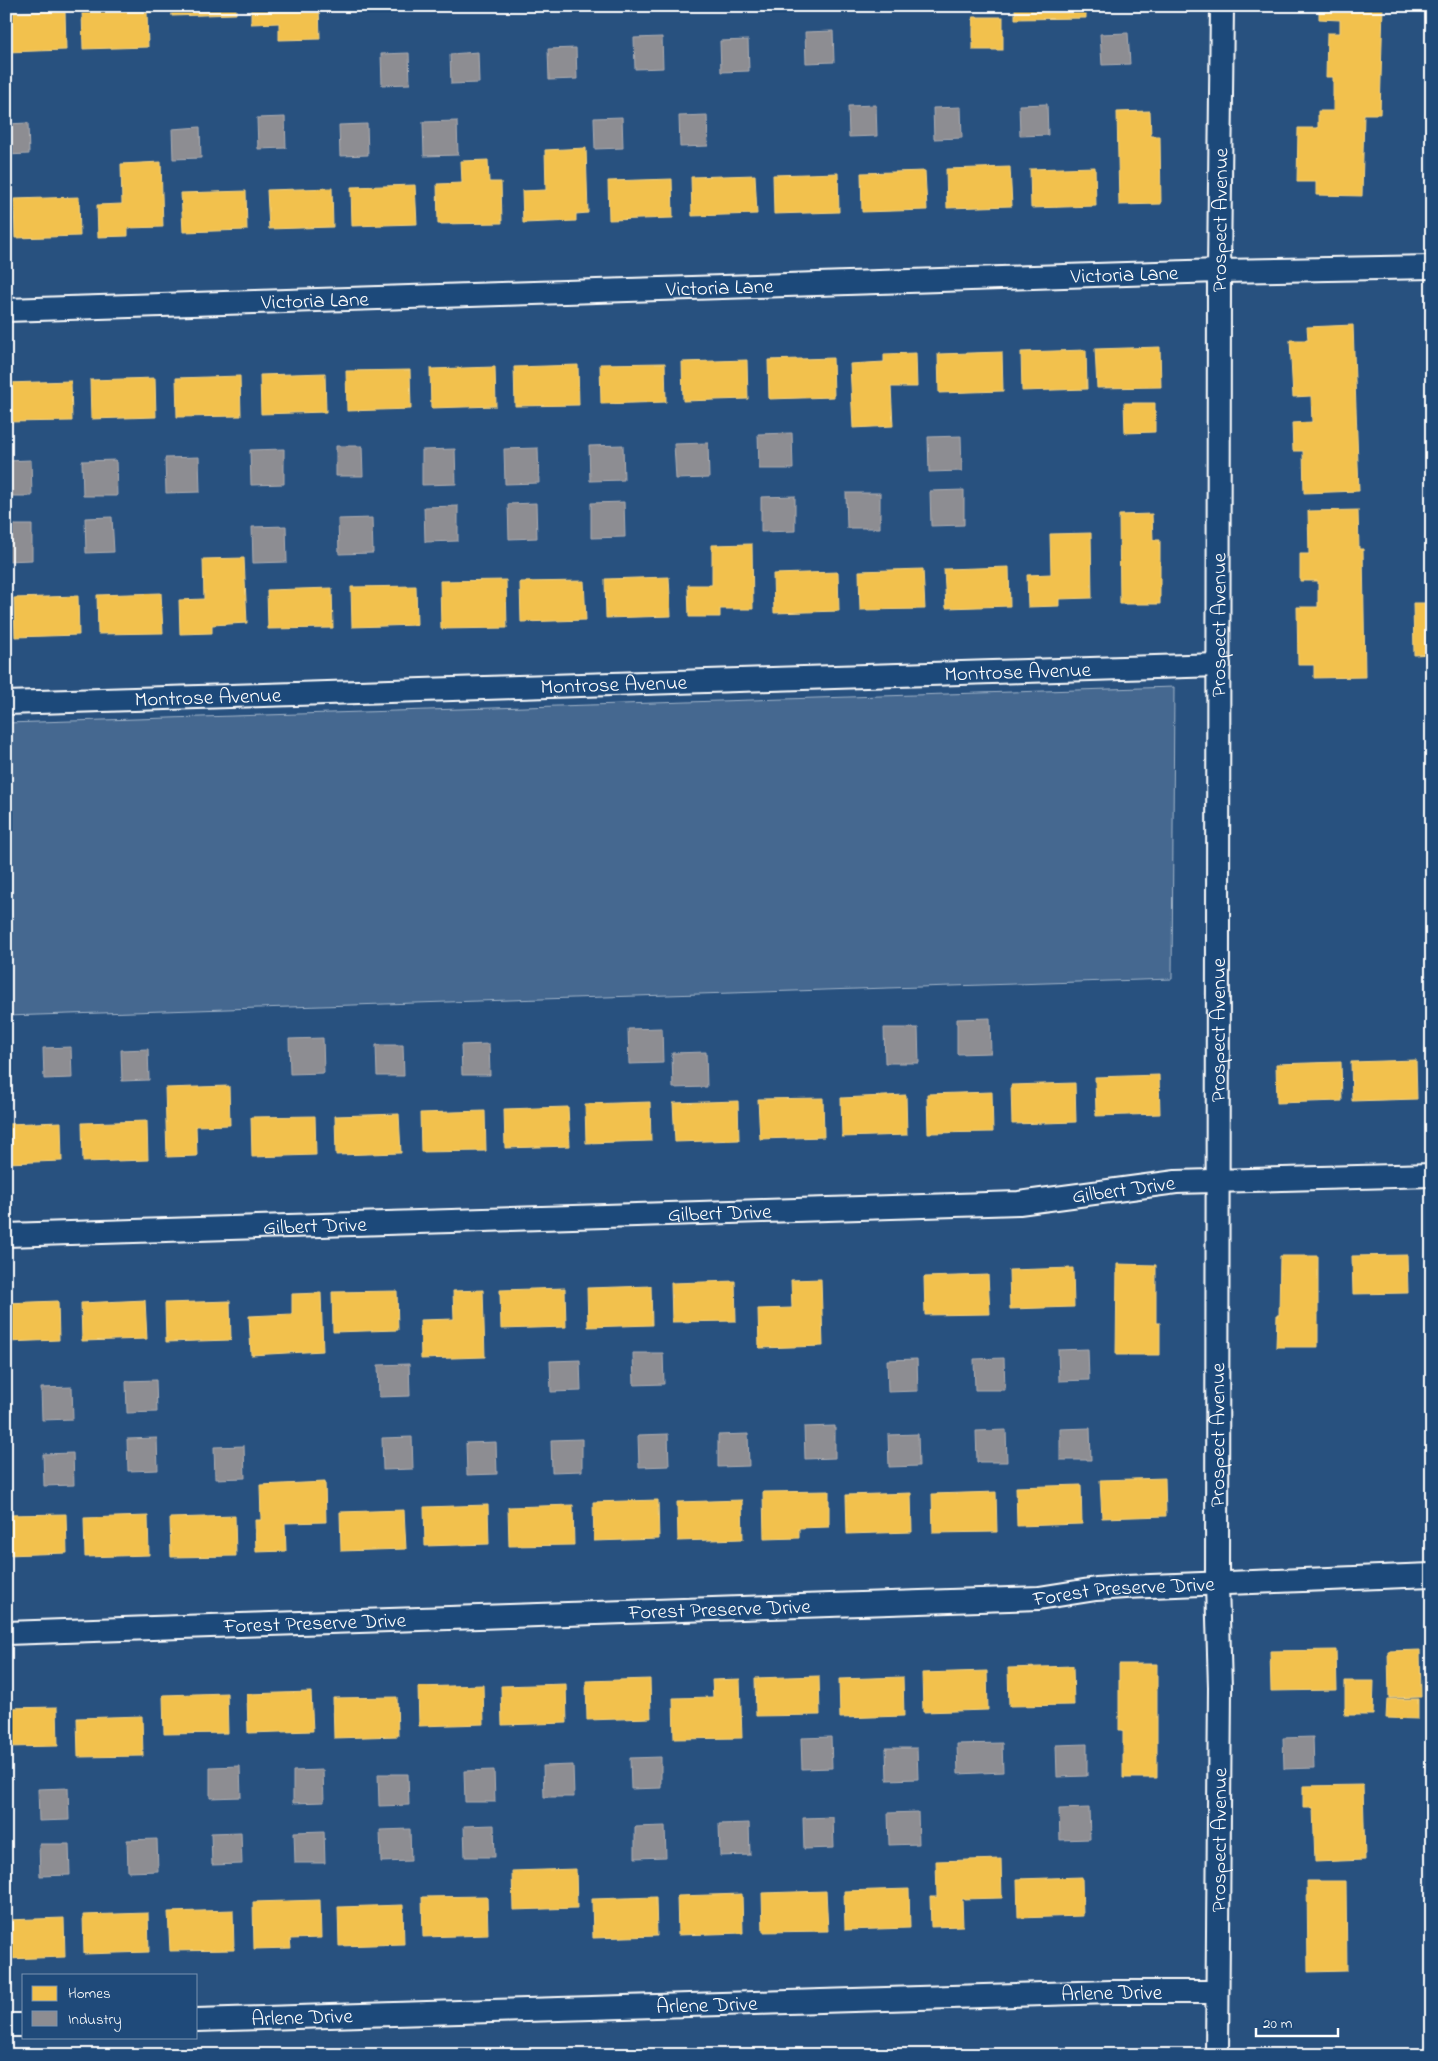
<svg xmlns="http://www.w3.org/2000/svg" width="1438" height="2061" viewBox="0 0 1438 2061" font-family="'Indie Flower',sans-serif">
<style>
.green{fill:#446890;stroke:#a2b4c8}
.homes{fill:#f2c14e;stroke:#f6d483}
.industry{fill:#8d8d92;stroke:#afafb3}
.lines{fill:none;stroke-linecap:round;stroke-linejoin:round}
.minor-casing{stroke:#fff;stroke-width:26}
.minor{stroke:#1f4a7a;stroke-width:22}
.labels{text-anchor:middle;stroke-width:5;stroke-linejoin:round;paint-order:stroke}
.street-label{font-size:21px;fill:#fff;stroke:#1f4a7a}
</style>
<rect width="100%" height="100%" fill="#28517f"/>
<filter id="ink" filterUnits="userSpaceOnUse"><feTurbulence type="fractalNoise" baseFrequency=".02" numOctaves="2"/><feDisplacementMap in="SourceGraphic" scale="10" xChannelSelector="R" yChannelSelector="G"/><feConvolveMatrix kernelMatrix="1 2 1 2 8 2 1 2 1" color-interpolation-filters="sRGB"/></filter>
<g filter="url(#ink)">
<polygon class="green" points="1174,687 1172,979 6,1016 6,723"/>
<g class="homes">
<polygon points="121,6 155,6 155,12 147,12 148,47 83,49 82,10 121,8"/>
<polygon points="171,6 236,6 236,14 172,16"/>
<polygon points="251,6 319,6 320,39 279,40 279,23 251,24"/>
<polygon points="336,6 400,6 400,9 336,11"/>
<polygon points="421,6 486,6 486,7 421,9"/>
<polygon points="1015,6 1086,6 1086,18 1015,19"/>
<polygon points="1319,6 1383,6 1380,114 1364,114 1362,196 1316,195 1316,182 1297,182 1298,128 1318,128 1318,111 1333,111 1333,77 1326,77 1327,33 1340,33 1340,20 1319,19"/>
<polygon points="65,11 66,50 6,52 6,13"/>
<rect x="973" y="17" width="30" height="33"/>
<polygon points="1150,111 1151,136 1160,136 1161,204 1119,205 1117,112"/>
<polygon points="586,148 588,213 576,214 576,221 523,223 522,191 546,190 545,150"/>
<polygon points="488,160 489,182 501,182 502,223 438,224 437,184 462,183 461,161"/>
<polygon points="161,162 163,227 128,228 128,236 98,237 97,205 122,204 121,164"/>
<polygon points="1010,167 1012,206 947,208 946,169"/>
<polygon points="1095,167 1096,206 1031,208 1030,169"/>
<polygon points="925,171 927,210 862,212 861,173"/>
<polygon points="838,173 839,212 774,214 773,175"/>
<polygon points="755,175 757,214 692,216 691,177"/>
<polygon points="672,179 673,218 609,220 608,181"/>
<polygon points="415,185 417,224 352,226 351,187"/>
<polygon points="332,188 333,227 269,229 267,190"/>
<polygon points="246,191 247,230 183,232 181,193"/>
<polygon points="79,197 80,236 15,238 14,199"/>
<polygon points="1353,325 1359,491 1304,493 1303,451 1293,451 1292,423 1312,422 1311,396 1293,397 1290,340 1308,340 1307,327"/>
<polygon points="1160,347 1161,387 1097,388 1095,349"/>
<polygon points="1086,350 1087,389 1022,391 1021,352"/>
<polygon points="1002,352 1003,391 939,393 938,354"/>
<polygon points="916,353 917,387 891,387 893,426 853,428 850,364 884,362 884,354"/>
<polygon points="833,358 834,397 769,399 768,360"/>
<polygon points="747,360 748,399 683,401 682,362"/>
<polygon points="665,363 666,402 601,404 600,364"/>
<polygon points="578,365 579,405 515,406 514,367"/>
<polygon points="495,367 496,406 431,408 430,369"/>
<polygon points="410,370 411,409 347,411 346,371"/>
<polygon points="325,373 326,412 261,414 260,375"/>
<polygon points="240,376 241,416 177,417 176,378"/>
<polygon points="155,378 156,417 91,419 90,380"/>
<polygon points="71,381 72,421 7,422 6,383"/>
<polygon points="1124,403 1155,403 1155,432 1125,433"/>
<polygon points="1358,510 1359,549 1363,549 1365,677 1314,678 1314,665 1298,665 1297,607 1318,607 1318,581 1300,581 1300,554 1309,554 1308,511"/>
<polygon points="1152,514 1153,540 1160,540 1160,604 1120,604 1119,515"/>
<polygon points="1091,533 1092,598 1059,599 1059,606 1028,607 1027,575 1051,574 1050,534"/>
<polygon points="752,544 753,609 720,609 720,617 689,617 688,585 712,585 712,545"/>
<polygon points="244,558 247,623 212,625 212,633 180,634 179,600 204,599 203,559"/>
<polygon points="1009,567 1010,606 946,608 944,569"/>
<polygon points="923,569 925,609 860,610 859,571"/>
<polygon points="838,572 839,611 774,613 773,574"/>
<polygon points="669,577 671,616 606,618 605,579"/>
<polygon points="506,580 507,628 441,629 440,581"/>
<polygon points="584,581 586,620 521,622 520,582"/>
<polygon points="416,586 417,625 352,627 351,587"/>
<polygon points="332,588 333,628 268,629 267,590"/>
<polygon points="161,593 163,633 98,634 97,595"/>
<polygon points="78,596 79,635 15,637 14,598"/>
<polygon points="1413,603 1432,603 1432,654 1414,655"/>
<polygon points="1416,1060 1417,1099 1352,1101 1351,1062"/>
<polygon points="1341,1062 1342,1101 1277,1103 1276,1064"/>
<polygon points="1159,1075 1160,1114 1096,1116 1095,1077"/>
<polygon points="1075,1083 1076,1122 1012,1124 1011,1085"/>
<polygon points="229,1086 230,1125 196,1126 197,1156 167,1157 165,1088"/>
<polygon points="992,1092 993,1132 928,1133 927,1094"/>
<polygon points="906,1095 907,1135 842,1137 841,1098"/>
<polygon points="823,1098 824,1137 760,1139 758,1099"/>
<polygon points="738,1101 739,1140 675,1142 673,1103"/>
<polygon points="650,1102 651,1141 586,1143 585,1104"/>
<polygon points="568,1107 570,1146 505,1148 504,1109"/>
<polygon points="485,1111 486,1151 421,1152 420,1113"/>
<polygon points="399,1114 401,1153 336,1155 335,1116"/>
<polygon points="315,1116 316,1155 252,1157 251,1117"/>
<polygon points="147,1121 148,1160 83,1162 82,1123"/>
<polygon points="61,1122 62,1161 6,1163 6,1124"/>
<polygon points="1407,1255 1408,1293 1353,1294 1352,1256"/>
<polygon points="1280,1256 1318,1256 1318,1347 1276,1347 1277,1315 1279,1315"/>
<polygon points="1117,1264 1156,1265 1156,1323 1160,1323 1160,1355 1116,1355"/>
<polygon points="1073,1268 1074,1307 1010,1309 1009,1270"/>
<polygon points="988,1275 990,1314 925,1315 924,1277"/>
<polygon points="821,1279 823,1346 759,1348 758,1309 792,1308 791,1280"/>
<polygon points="735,1281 736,1321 672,1322 671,1283"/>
<polygon points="651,1286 652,1325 588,1327 587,1288"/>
<polygon points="565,1288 566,1327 501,1329 500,1290"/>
<polygon points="483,1290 485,1357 421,1359 420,1320 454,1319 453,1291"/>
<polygon points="397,1291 398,1330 333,1332 332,1292"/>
<polygon points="321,1293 323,1351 251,1355 249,1316 292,1314 292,1294"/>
<polygon points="145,1300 147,1339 82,1341 81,1303"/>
<polygon points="58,1301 59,1340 6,1342 6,1303"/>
<polygon points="230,1301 231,1340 166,1342 165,1303"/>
<polygon points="1165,1478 1166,1516 1102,1518 1100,1480"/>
<polygon points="325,1482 326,1522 285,1523 286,1551 256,1552 255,1520 261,1520 260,1485"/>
<polygon points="1081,1485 1082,1524 1017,1526 1016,1487"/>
<polygon points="829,1491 829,1527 799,1528 799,1538 764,1539 763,1492"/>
<polygon points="996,1492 997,1532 933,1533 932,1494"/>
<polygon points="911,1493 912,1532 847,1534 846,1495"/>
<polygon points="658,1500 659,1539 594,1541 593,1502"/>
<polygon points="742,1500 743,1539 678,1541 677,1502"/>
<polygon points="488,1505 489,1544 425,1546 424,1507"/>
<polygon points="573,1505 574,1545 509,1546 508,1507"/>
<polygon points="404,1510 406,1549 341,1551 340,1512"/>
<polygon points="66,1514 67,1553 6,1555 6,1515"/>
<polygon points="148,1516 149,1555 85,1557 84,1518"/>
<polygon points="235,1516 236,1556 171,1557 170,1518"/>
<polygon points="1336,1650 1337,1690 1271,1691 1270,1651"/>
<polygon points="1420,1650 1421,1697 1389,1698 1388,1651"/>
<polygon points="1119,1664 1157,1664 1157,1778 1123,1778 1123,1730 1119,1730"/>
<polygon points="1073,1666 1074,1705 1009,1706 1008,1668"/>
<polygon points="987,1671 988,1710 923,1712 922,1673"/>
<polygon points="819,1676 820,1715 756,1716 755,1678"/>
<polygon points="903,1677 904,1716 840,1718 839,1679"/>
<polygon points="650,1679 651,1718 587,1720 586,1681"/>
<polygon points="740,1679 742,1738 674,1739 673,1698 713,1697 712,1680"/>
<polygon points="1345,1681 1374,1681 1373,1715 1345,1715"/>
<polygon points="566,1684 567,1723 502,1725 501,1686"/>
<polygon points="483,1685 484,1724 419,1726 418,1687"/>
<polygon points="311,1692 313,1731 248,1733 247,1694"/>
<polygon points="227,1693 228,1733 164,1734 163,1695"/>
<polygon points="397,1697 398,1736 334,1738 333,1698"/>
<polygon points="1387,1699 1418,1699 1418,1719 1386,1718"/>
<polygon points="57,1707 58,1746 6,1747 6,1708"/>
<polygon points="142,1716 143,1756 78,1757 77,1718"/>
<polygon points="1363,1785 1365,1860 1315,1862 1313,1808 1303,1808 1303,1786"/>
<polygon points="1001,1859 1002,1898 962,1899 963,1926 931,1927 930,1897 937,1897 936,1861"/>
<polygon points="576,1869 577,1908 513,1910 512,1871"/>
<polygon points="1082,1877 1083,1916 1018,1918 1017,1879"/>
<polygon points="1307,1881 1346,1881 1347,1971 1308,1972"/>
<polygon points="909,1889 910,1928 845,1930 844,1891"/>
<polygon points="826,1891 828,1931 763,1932 762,1893"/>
<polygon points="742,1894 743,1933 678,1935 677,1896"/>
<polygon points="487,1896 488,1935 423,1937 422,1897"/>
<polygon points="656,1897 657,1936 593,1938 592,1899"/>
<polygon points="320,1900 321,1938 290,1939 291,1948 254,1949 253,1902"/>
<polygon points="403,1905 404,1944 339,1946 338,1907"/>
<polygon points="233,1910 234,1950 170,1951 168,1912"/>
<polygon points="148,1913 149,1952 84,1954 83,1915"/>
<polygon points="64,1918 65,1957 6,1959 6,1920"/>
</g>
<g class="industry">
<polygon points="833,31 834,62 806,63 805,32"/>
<polygon points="1128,33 1130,64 1102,65 1100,34"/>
<polygon points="662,37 663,68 635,69 634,38"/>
<polygon points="748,40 749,71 721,72 720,41"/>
<polygon points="576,48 577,79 549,80 548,49"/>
<polygon points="478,52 479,83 451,84 450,54"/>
<polygon points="409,53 410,84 382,85 381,54"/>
<polygon points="1047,104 1048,135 1020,136 1019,105"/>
<polygon points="876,105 877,136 849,137 848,106"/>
<polygon points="961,107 962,138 934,139 933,108"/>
<polygon points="707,115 708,146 680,147 679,116"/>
<polygon points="285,117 286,148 258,149 257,118"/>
<polygon points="622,117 623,148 595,149 594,118"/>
<polygon points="457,121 458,155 424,156 423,122"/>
<polygon points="28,123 29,154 6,155 6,124"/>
<polygon points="367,124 368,155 340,156 339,125"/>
<polygon points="200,127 201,158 173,159 172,129"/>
<polygon points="792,433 793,469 759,469 758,434"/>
<polygon points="961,436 962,471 929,472 928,437"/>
<polygon points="708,443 709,478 676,479 674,444"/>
<polygon points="623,445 624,480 590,481 589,446"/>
<polygon points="336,446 362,446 363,476 336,476"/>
<polygon points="538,448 539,483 505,484 504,449"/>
<polygon points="284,449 284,484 251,485 250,450"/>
<polygon points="455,449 456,484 422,485 422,450"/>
<polygon points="199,457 200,492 166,493 165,458"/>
<polygon points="31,460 32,496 6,496 6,461"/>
<polygon points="116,460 117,496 83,496 82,461"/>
<polygon points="964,490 964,525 931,526 930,491"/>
<polygon points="846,493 880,493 880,528 847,528"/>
<polygon points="795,496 795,531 761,532 761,497"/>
<polygon points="624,502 625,537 591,538 591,503"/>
<polygon points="536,503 537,538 509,539 508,504"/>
<polygon points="458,506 458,541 425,542 424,507"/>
<polygon points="112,517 114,552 86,553 85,518"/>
<polygon points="372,518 373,553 339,554 338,519"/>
<polygon points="6,525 32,525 32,560 6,561"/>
<polygon points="286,526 287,562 253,563 252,527"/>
<polygon points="990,1018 991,1053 957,1054 957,1019"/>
<polygon points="662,1028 663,1063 629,1064 628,1029"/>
<polygon points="884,1028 918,1028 919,1063 885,1063"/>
<polygon points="323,1038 324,1073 290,1074 289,1039"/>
<polygon points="489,1044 490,1075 462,1075 461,1045"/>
<polygon points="376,1045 403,1045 404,1076 377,1076"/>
<polygon points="71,1047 72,1078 44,1079 43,1048"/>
<polygon points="148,1049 149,1080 122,1081 121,1050"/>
<polygon points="706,1052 707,1087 673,1088 672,1053"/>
<polygon points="1088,1349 1089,1380 1059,1381 1058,1350"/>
<polygon points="633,1353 663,1353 664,1384 634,1385"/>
<polygon points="1004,1358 1005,1390 975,1390 974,1359"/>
<polygon points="917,1359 918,1391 888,1392 887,1360"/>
<polygon points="580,1360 581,1391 551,1392 550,1361"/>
<polygon points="409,1364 410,1396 379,1397 378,1365"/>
<polygon points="156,1380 157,1412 127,1413 126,1381"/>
<polygon points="72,1387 73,1419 42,1420 41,1388"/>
<polygon points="835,1426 835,1458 805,1459 804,1427"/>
<polygon points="1090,1428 1091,1460 1060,1460 1060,1429"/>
<polygon points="1006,1430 1007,1462 977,1462 976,1431"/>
<polygon points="668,1434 669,1466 639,1467 638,1435"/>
<polygon points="748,1434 749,1466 718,1467 718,1435"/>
<polygon points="918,1434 919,1466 889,1467 888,1435"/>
<polygon points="412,1437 413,1469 383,1470 382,1438"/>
<polygon points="157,1438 158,1470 128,1471 127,1439"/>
<polygon points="582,1439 582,1471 552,1472 551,1440"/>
<polygon points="496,1442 497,1474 467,1475 466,1443"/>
<polygon points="244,1446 245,1478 215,1479 214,1447"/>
<polygon points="73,1453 74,1485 44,1486 43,1454"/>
<polygon points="831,1737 832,1768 802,1769 801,1738"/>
<polygon points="1313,1737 1314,1768 1284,1769 1283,1738"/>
<polygon points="1002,1743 1003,1772 958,1774 957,1744"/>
<polygon points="1087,1744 1087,1776 1057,1777 1056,1745"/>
<polygon points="886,1748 917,1748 918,1779 887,1780"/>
<polygon points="661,1757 661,1788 631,1789 630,1758"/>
<polygon points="573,1765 574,1797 544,1797 543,1766"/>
<polygon points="240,1766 241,1797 210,1798 210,1767"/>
<polygon points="323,1770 324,1802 293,1803 293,1771"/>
<polygon points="494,1770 495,1802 465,1802 464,1771"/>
<polygon points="378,1774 408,1774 409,1805 379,1806"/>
<polygon points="68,1788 69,1820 39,1821 38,1789"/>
<polygon points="1089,1808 1090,1839 1060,1840 1059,1809"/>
<polygon points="918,1812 919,1844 889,1845 888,1813"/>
<polygon points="833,1817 834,1848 804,1849 803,1818"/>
<polygon points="749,1823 750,1855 720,1856 719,1824"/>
<polygon points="494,1825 495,1857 465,1857 464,1826"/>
<polygon points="665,1826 666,1857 635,1858 635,1827"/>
<polygon points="410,1829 411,1861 381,1862 380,1830"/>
<polygon points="324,1831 325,1863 295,1863 294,1832"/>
<polygon points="241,1832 242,1864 212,1865 211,1833"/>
<polygon points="157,1839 158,1871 128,1872 127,1840"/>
<polygon points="39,1844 69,1844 70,1875 40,1876"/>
</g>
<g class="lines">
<defs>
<g id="minor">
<path id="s1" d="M6,310l1213,-39 213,-4"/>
<path id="s2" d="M6,703l1213,-38"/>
<path id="s3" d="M6,1235l1013,-32 157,-21 256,-7"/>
<path id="s4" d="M6,1633l1033,-35 57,-9 29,-2 307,-12"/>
<path id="s5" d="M196,2020l916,-28h105"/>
<polyline points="6,2025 24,2025"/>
<path id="s6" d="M1217,2055l3,-367 -3,-104 2,-1313 3,-265"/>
</g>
</defs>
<use href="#minor" class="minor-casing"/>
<use href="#minor" class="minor"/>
</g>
</g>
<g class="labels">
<g class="street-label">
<text dy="7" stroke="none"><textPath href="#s6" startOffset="1835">Prospect Avenue</textPath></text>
<text dy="7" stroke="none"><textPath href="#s1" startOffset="1119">Victoria Lane</textPath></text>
<text dy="7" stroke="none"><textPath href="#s1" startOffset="714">Victoria Lane</textPath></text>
<text dy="7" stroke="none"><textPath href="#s1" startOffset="309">Victoria Lane</textPath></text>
<text dy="7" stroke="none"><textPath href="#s6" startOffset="1430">Prospect Avenue</textPath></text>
<text dy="7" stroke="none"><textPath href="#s2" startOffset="1012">Montrose Avenue</textPath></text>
<text dy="7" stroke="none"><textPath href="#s2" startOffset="608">Montrose Avenue</textPath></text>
<text dy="7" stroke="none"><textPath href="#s2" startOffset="202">Montrose Avenue</textPath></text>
<text dy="7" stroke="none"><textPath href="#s6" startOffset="1025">Prospect Avenue</textPath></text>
<text dy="7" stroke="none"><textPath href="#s3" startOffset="1119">Gilbert Drive</textPath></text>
<text dy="7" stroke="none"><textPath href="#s3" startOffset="714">Gilbert Drive</textPath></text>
<text dy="7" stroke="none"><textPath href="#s3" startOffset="309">Gilbert Drive</textPath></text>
<text dy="7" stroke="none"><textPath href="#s6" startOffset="620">Prospect Avenue</textPath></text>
<text dy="7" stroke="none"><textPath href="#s4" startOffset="1119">Forest Preserve Drive</textPath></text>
<text dy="7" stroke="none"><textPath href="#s4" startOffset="714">Forest Preserve Drive</textPath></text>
<text dy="7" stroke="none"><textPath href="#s4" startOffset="309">Forest Preserve Drive</textPath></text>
<text dy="7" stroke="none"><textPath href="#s6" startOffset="215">Prospect Avenue</textPath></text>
<text dy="7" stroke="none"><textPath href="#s5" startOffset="916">Arlene Drive</textPath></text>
<text dy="7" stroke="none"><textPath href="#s5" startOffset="511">Arlene Drive</textPath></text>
<text dy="7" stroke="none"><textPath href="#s5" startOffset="106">Arlene Drive</textPath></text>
</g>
</g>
<rect width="1438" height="2061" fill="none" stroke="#1f4a7a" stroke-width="25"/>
<rect x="12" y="12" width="1413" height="2036" fill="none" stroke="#fff" stroke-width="2" filter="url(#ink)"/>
<rect x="22" y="1974" width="175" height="65" fill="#1f4a7a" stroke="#7992af"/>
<rect x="32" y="1986" width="25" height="15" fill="#f2c14e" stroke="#7992af"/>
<text x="68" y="1998" font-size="15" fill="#ffffff">Homes</text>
<rect x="32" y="2011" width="25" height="15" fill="#8d8d92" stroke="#7992af"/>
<text x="68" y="2024" font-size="15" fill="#ffffff">Industry</text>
<path d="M1256 2028v8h82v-8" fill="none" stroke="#ffffff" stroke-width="2.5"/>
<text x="1263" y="2028" font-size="15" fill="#ffffff" stroke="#1f4a7a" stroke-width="4" paint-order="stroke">20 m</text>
</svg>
